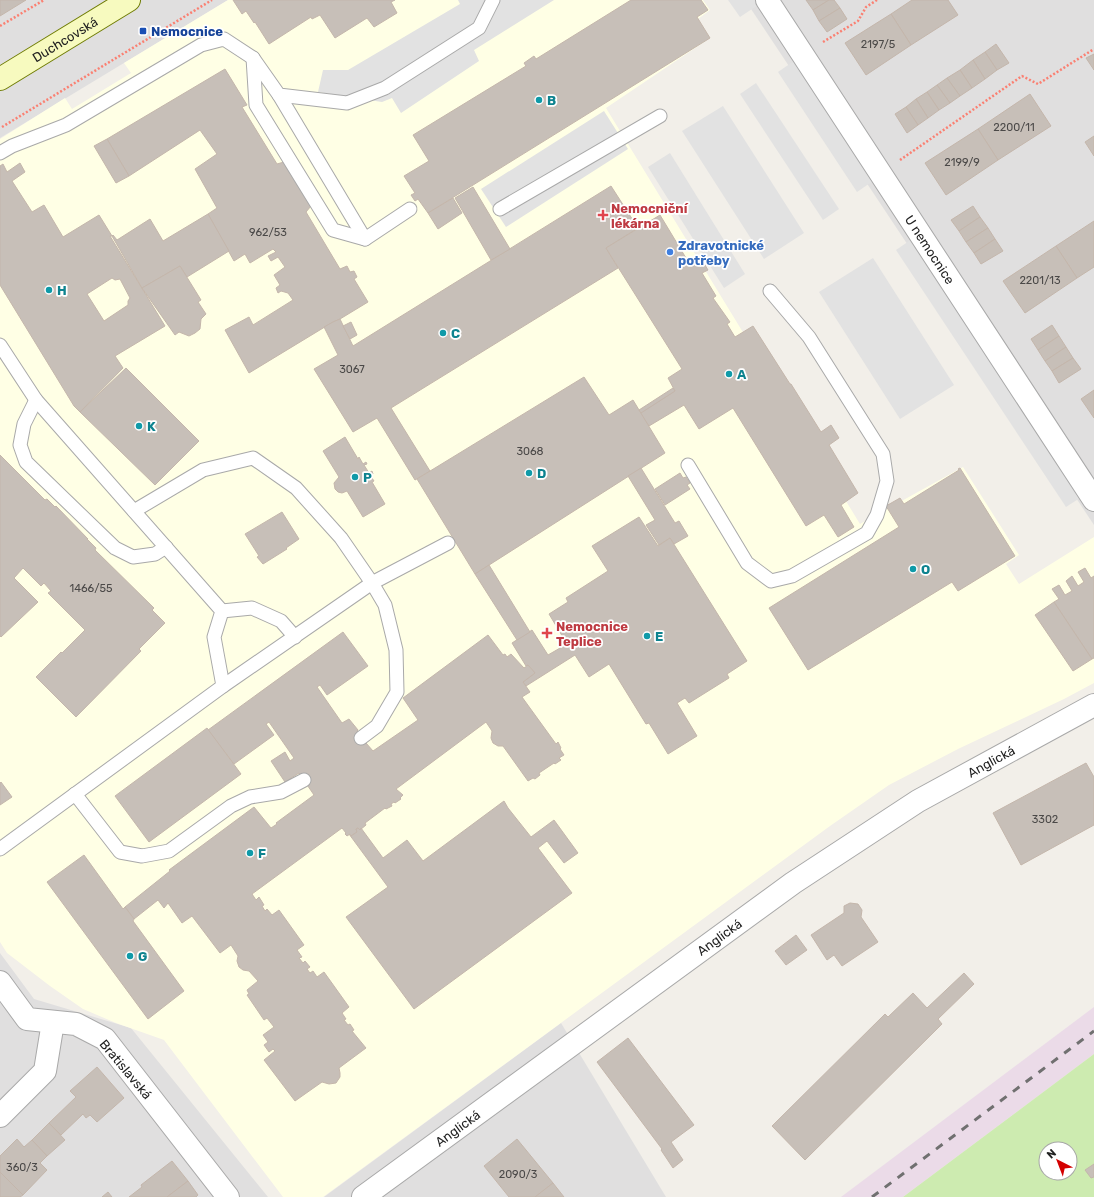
<svg xmlns="http://www.w3.org/2000/svg" width="1094" height="1197" viewBox="0 0 1094 1197" font-family="Rubik,sans-serif">
<style>
.residential{fill:#e0dfdf}
.industrial{fill:#ebdbe8}
.education{fill:#ffffe5}
.grass{fill:#cdebb0;fill-rule:evenodd}
.parking{fill:#e2e2e2}
.building{fill:#c7bfb8;stroke:#c4b6ab;fill-rule:evenodd}
.lines{fill:none;stroke-linecap:round;stroke-linejoin:round}
.lane-casing{stroke:#a9a9a9;stroke-width:15}
.street-casing{stroke:#a9a9a9;stroke-width:24}
.secondary-casing{stroke:#707d05;stroke-width:24}
.path{stroke:#fa8072;stroke-width:2.5;stroke-dasharray:2 2;stroke-linecap:butt}
.lane{stroke:#fff;stroke-width:13}
.street{stroke:#fff;stroke-width:22}
.secondary{stroke:#f7fabf;stroke-width:22}
.rail{stroke:#707070;stroke-width:3;stroke-dasharray:8 8;stroke-linecap:butt}
.transit-dot{fill:#1a4fb4;stroke:#fff;stroke-width:1.5}
.culture-dot{fill:#0f9aa8;stroke:#fff;stroke-width:1.5}
.health-dot{fill:#e0444e;stroke:#fff;stroke-width:1.5}
.shop-dot{fill:#3f7fe0;stroke:#fff;stroke-width:1.5}
.labels{text-anchor:middle;stroke-width:3.5;stroke-linejoin:round;paint-order:stroke}
.number-label{font-size:11px;fill:#4b4948}
.transit-label{font-size:13px;font-weight:bold;fill:#164399;stroke:#fff;text-anchor:start}
.street-label{font-size:13px;fill:#222;stroke:#fff}
.culture-label{font-size:13px;font-weight:bold;fill:#0d838f;stroke:#fff;text-anchor:start}
.health-label{font-size:13px;font-weight:bold;fill:#be3a42;stroke:#fff;text-anchor:start}
.shop-label{font-size:13px;font-weight:bold;fill:#366cbe;stroke:#fff;text-anchor:start}
</style>
<rect width="100%" height="100%" fill="#f2efe9"/>
<g class="residential">
<polygon points="0,0 228,0 0,138"/>
<polygon points="745,0 1094,0 1094,525"/>
<polygon points="0,953 34,999 131,1028 268,1197 0,1197"/>
<polygon points="561,1023 666,1197 324,1197"/>
</g>
<polygon class="industrial" points="1094,1007 1094,1054 903,1197 841,1197"/>
<polygon class="education" points="228,0 703,0 710,10 698,19 710,38 606,108 860,524 963,467 1019,555 1006,564 1019,584 1094,537 1094,683 1064,699 958,749 889,785 830,826 323,1197 283,1197 164,1040 116,1023 83,1009 50,986 7,953 0,942 0,139 65,98 72,109 131,73 124,63"/>
<path class="grass" d="M1094,1054v143h-191zM1046,1149h24v24h-24z"/>
<g class="parking">
<polygon points="458,0 554,0 474,50 479,61 401,113 392,98 382,102 318,92 323,70 348,70 460,4"/>
<polygon points="728,0 755,0 758,5 740,17"/>
<polygon points="794,61 873,181 857,192 778,72"/>
<polygon points="756,83 839,209 823,220 740,94"/>
<polygon points="723,106 804,233 764,259 682,131"/>
<polygon points="604,111 628,149 506,227 481,189"/>
<polygon points="670,153 745,274 724,288 648,167"/>
<polygon points="912,239 1083,496 1066,507 896,250"/>
<polygon points="873,258 954,385 900,419 819,292"/>
</g>
<g class="building">
<polygon points="0,0 26,0 0,16"/>
<polygon points="233,0 395,0 391,2 397,13 374,27 367,18 335,38 320,15 312,19 311,17 269,44 255,22 254,23 246,11 242,14"/>
<polygon points="631,0 701,0 708,10 697,17 710,38 428,213 418,199 415,201 411,195 415,193 404,176 429,161 413,135 526,66 524,63 534,56 536,59"/>
<polygon points="806,0 829,0 813,10"/>
<polygon points="829,0 834,0 840,8 819,21 813,10"/>
<polygon points="912,0 948,0 958,15 911,45 891,14"/>
<polygon points="840,8 847,19 827,32 819,21"/>
<polygon points="891,14 911,45 866,75 845,43"/>
<polygon points="996,44 1009,63 997,70 985,52"/>
<polygon points="985,52 997,70 985,79 973,60"/>
<polygon points="1094,54 1094,70 1086,58"/>
<polygon points="973,60 985,79 972,88 960,70"/>
<polygon points="225,69 247,105 242,107 277,164 284,162 311,206 306,212 340,269 347,266 350,272 354,271 357,277 354,279 368,302 340,319 333,322 249,373 225,330 249,317 253,325 293,300 288,293 281,291 278,293 276,288 280,285 274,275 285,267 278,257 271,261 268,256 276,252 273,249 250,263 245,254 234,261 208,214 217,208 195,169 217,154 200,130 129,176 107,139"/>
<polygon points="960,70 972,88 960,96 947,78"/>
<polygon points="947,78 960,96 950,103 937,85"/>
<polygon points="937,85 950,103 939,110 927,92"/>
<polygon points="927,92 939,110 928,118 916,99"/>
<polygon points="1030,94 1051,126 998,160 978,129"/>
<polygon points="916,99 928,118 918,125 906,107"/>
<polygon points="906,107 918,125 907,133 895,114"/>
<polygon points="978,129 998,160 946,195 925,163"/>
<polygon points="1094,136 1094,156 1085,142"/>
<polygon points="107,139 129,176 116,183 94,146"/>
<path d="M20,163l5,9 -13,9 20,31 12,-7 19,32 36,-22 13,21h-2l55,90 -50,30 8,12 -43,44 -6,-6 -74,-121v-119l3,-2 4,8zM112,278l3,2 5,-1 10,19 -2,3v4l-24,16 -17,-27z"/>
<polygon points="611,186 638,228 606,248 618,268 391,408 430,471 415,480 377,418 353,432 314,369 338,355 324,327 333,322 340,319 353,346"/>
<polygon points="473,187 510,249 491,260 455,198"/>
<polygon points="453,198 462,213 438,229 428,213"/>
<polygon points="973,206 980,217 959,231 951,220"/>
<polygon points="208,214 229,251 187,277 180,266 142,288 112,236 113,235 117,240 150,219 163,241"/>
<polygon points="660,215 689,263 700,257 708,270 702,273 716,296 713,298 730,322 727,324 735,337 753,326 790,384 791,384 821,432 831,425 839,438 829,445 858,493 841,505 854,527 838,537 824,515 806,526 733,408 699,429 684,405 649,426 640,413 675,391 668,378 682,369 606,248"/>
<polygon points="980,217 988,228 966,242 959,231"/>
<polygon points="1094,221 1094,267 1077,278 1056,246"/>
<polygon points="988,228 995,239 974,253 966,242"/>
<polygon points="995,239 1003,251 981,264 974,253"/>
<polygon points="1056,246 1077,278 1025,313 1003,281"/>
<polygon points="180,266 201,300 198,302 206,314 201,319 200,329 195,333 189,336 179,332 175,335 142,288"/>
<polygon points="351,322 357,335 350,339 343,326"/>
<polygon points="1052,325 1059,336 1038,350 1031,339"/>
<polygon points="1059,336 1066,347 1045,361 1038,350"/>
<polygon points="1066,347 1073,358 1052,371 1045,361"/>
<polygon points="1073,358 1081,369 1059,383 1052,371"/>
<polygon points="126,368 199,441 155,485 80,412"/>
<polygon points="584,377 609,415 633,400 665,453 475,574 417,479"/>
<polygon points="673,388 675,391 641,413 639,410"/>
<polygon points="1094,390 1094,418 1081,399"/>
<polygon points="345,437 358,459 359,457 363,464 366,462 367,464 364,465 369,473 372,471 373,474 370,475 374,481 372,482 385,504 363,517 347,491 342,493 338,492 335,489 334,483 339,477 323,451"/>
<polygon points="0,455 45,500 47,499 55,507 56,506 88,539 87,539 96,548 95,550 154,608 152,610 165,623 139,649 141,651 76,717 36,677 61,652 62,653 85,630 48,593 51,591 44,583 41,586 23,568 14,578 38,602 1,637 0,636"/>
<polygon points="641,468 675,523 679,521 688,536 674,544 670,538 659,545 646,525 655,520 628,476"/>
<polygon points="960,468 1015,556 958,591 952,582 808,670 769,608 899,527 886,506 900,498 904,504 959,470 958,469"/>
<polygon points="680,473 683,478 686,477 690,483 687,485 690,489 665,505 655,489"/>
<polygon points="282,512 299,539 286,548 287,549 263,564 257,557 259,556 245,534"/>
<polygon points="639,517 658,546 670,538 747,661 727,674 729,678 689,703 685,698 677,703 697,736 668,754 649,723 646,724 609,664 589,677 575,655 526,686 523,682 535,673 528,665 526,666 512,643 532,630 548,655 567,644 549,614 568,602 566,598 608,571 592,546"/>
<polygon points="489,565 530,632 517,640 475,574"/>
<polygon points="1085,568 1091,578 1094,576 1094,658 1092,659 1054,602 1059,599 1052,589 1059,585 1065,595 1072,591 1066,581 1072,576 1078,586 1084,582 1078,572"/>
<polygon points="1054,602 1092,659 1073,671 1035,615"/>
<polygon points="343,632 368,666 327,695 320,685 317,687 342,723 349,719 358,730 357,731 365,743 366,743 373,751 418,720 403,698 488,635 503,655 505,654 507,657 511,654 524,668 528,665 535,673 523,682 530,692 522,697 556,744 558,742 561,748 560,749 564,755 559,758 561,760 555,764 554,763 539,773 540,775 535,779 533,778 528,781 503,746 498,746 493,743 491,738 492,731 486,722 396,789 403,795 400,798 401,799 395,803 394,802 391,804 392,806 386,809 385,808 365,823 366,825 360,830 358,828 356,829 357,832 351,836 350,834 347,836 345,834 346,833 342,828 252,894 256,900 259,897 264,905 262,906 265,911 267,909 272,915 279,910 304,945 297,950 302,957 299,958 303,963 305,961 310,967 307,969 310,973 313,971 317,977 324,972 349,1007 342,1013 346,1019 344,1020 348,1025 350,1024 354,1030 352,1031 366,1048 339,1068 340,1073 340,1077 336,1083 329,1084 322,1082 295,1101 264,1060 275,1051 273,1049 269,1052 264,1045 268,1042 263,1035 274,1027 267,1018 264,1020 247,995 249,994 247,990 258,981 249,971 243,970 239,967 237,961 238,956 231,945 220,953 192,916 182,923 168,903 164,908 158,900 134,919 125,907 170,871 169,870 254,807 271,828 277,824 276,823 314,795 299,773 285,782 271,761 285,752 290,761 294,758 269,722 266,724 274,735 234,764 208,730"/>
<polygon points="207,728 241,774 149,842 115,796"/>
<polygon points="1086,763 1094,777 1094,825 1021,865 993,813"/>
<polygon points="1,782 12,797 0,805 0,783"/>
<polygon points="504,801 508,808 531,837 554,820 578,853 564,863 547,841 538,848 572,893 414,1009 346,917 388,887 349,834 351,836 357,832 356,829 358,828 360,830 361,828 383,858 407,840 423,861"/>
<polygon points="84,855 123,909 125,907 134,919 133,921 184,991 148,1019 47,882"/>
<polygon points="850,903 858,904 862,910 861,917 878,942 842,966 834,955 827,960 811,935 844,913 844,906"/>
<polygon points="796,935 807,950 786,965 775,951"/>
<polygon points="964,973 974,984 938,1019 942,1024 805,1160 772,1126 885,1014 888,1017 913,993 927,1008"/>
<polygon points="628,1038 694,1125 671,1142 683,1160 673,1168 661,1150 662,1149 597,1062"/>
<polygon points="97,1067 124,1098 97,1122 90,1115 86,1118 83,1114 61,1135 49,1123 76,1097 70,1091"/>
<polygon points="49,1123 65,1140 47,1156 32,1140"/>
<polygon points="17,1139 24,1147 32,1140 47,1156 40,1163 47,1170 23,1195 0,1172 0,1156"/>
<polygon points="517,1139 553,1183 535,1197 509,1197 484,1166"/>
<polygon points="172,1161 188,1181 167,1197 129,1197 142,1187 141,1185"/>
<polygon points="1094,1164 1094,1177 1091,1178 1085,1170"/>
<polygon points="0,1172 23,1195 20,1197 0,1197"/>
<polygon points="188,1181 198,1195 196,1197 167,1197"/>
<polygon points="553,1183 564,1197 535,1197"/>
<polygon points="108,1192 112,1197 102,1197"/>
</g>
<g class="lines">
<defs>
<g id="lane">
<polyline points="253,58 256,105 333,230 365,239"/>
<polyline points="279,95 365,239 410,209"/>
<polyline points="0,153 12,146 66,125 201,45 224,39 253,58 279,95 347,103 385,88 479,28 493,0"/>
<polyline points="500,209 660,116"/>
<polyline points="0,345 36,400 222,611 214,637 223,686 0,849"/>
<polyline points="36,400 24,424 20,445 26,462 115,548 133,557 155,554 166,547"/>
<polyline points="688,465 747,563 771,581 792,576 867,533 877,515 887,481 883,454 809,337 770,291"/>
<polyline points="134,511 203,470 253,458 296,488 341,538 372,583 385,605 396,650 397,692 377,726 361,738"/>
<polyline points="222,611 252,608 281,621 295,637"/>
<polyline points="223,686 372,583 448,543"/>
<polyline points="75,794 120,852 142,856 169,851 231,806 250,797 281,792 304,780"/>
</g>
<g id="street">
<path id="s1" d="M767,0l327,500"/>
<polyline points="0,982 27,1019 76,1024 105,1039 228,1197"/>
<polyline points="0,1116 45,1071 53,1022"/>
<path id="s2" d="M363,1197l430,-314 125,-82 176,-96"/>
</g>
<g id="secondary">
<path id="s3" d="M0,79l129,-79"/>
</g>
</defs>
<use href="#lane" class="lane-casing"/>
<use href="#street" class="street-casing"/>
<use href="#secondary" class="secondary-casing"/>
<g class="path">
<polyline points="0,26 44,0"/>
<polyline points="823,42 858,21 866,7 877,0"/>
<polyline points="2,127 212,0"/>
<polyline points="900,160 1022,76 1038,84 1094,49"/>
</g>
<use href="#lane" class="lane"/>
<use href="#street" class="street"/>
<use href="#secondary" class="secondary"/>
<polyline class="rail" points="872,1197 1094,1031"/>
</g>
<rect class="transit-dot" x="139" y="27" width="8" height="8" rx="2"/>
<g class="culture-dot">
<circle cx="539" cy="100" r="4"/>
<circle cx="49" cy="290" r="4"/>
<circle cx="443" cy="333" r="4"/>
<circle cx="729" cy="374" r="4"/>
<circle cx="139" cy="426" r="4"/>
<circle cx="529" cy="473" r="4"/>
<circle cx="355" cy="477" r="4"/>
<circle cx="913" cy="569" r="4"/>
<circle cx="647" cy="636" r="4"/>
<circle cx="250" cy="853" r="4"/>
<circle cx="130" cy="956" r="4"/>
</g>
<g class="health-dot">
<path d="M601 209h4v4h4v4h-4v4h-4v-4h-4v-4h4z"/>
<path d="M545 627h4v4h4v4h-4v4h-4v-4h-4v-4h4z"/>
</g>
<circle class="shop-dot" cx="670" cy="252" r="4"/>
<g class="labels">
<g class="number-label">
<text x="878" y="48">2197/5</text>
<text x="1014" y="131">2200/11</text>
<text x="962" y="166">2199/9</text>
<text x="268" y="236">962/53</text>
<text x="1040" y="284">2201/13</text>
<text x="352" y="373">3067</text>
<text x="530" y="455">3068</text>
<text x="91" y="592">1466/55</text>
<text x="1045" y="823">3302</text>
<text x="22" y="1171">360/3</text>
<text x="518" y="1178">2090/3</text>
</g>
<g class="transit-label">
<text x="151" y="36">Nemocnice</text>
</g>
<g class="street-label">
<text dy="5" stroke="none"><textPath href="#s3" startOffset="76">Duchcovská</textPath></text>
<text dy="5" stroke="none"><textPath href="#s1" startOffset="298">U nemocnice</textPath></text>
<text dy="5" stroke="none"><textPath href="#s2" startOffset="765">Anglická</textPath></text>
<text dy="5" stroke="none"><textPath href="#s2" startOffset="441">Anglická</textPath></text>
<text transform="translate(126 1069) rotate(50)" y="5">Bratislavská</text>
<text dy="5" stroke="none"><textPath href="#s2" startOffset="117">Anglická</textPath></text>
</g>
<g class="culture-label">
<text x="547" y="105">B</text>
<text x="57" y="295">H</text>
<text x="451" y="338">C</text>
<text x="737" y="379">A</text>
<text x="147" y="431">K</text>
<text x="537" y="478">D</text>
<text x="363" y="482">P</text>
<text x="921" y="574">O</text>
<text x="655" y="641">E</text>
<text x="258" y="858">F</text>
<text x="138" y="961">G</text>
</g>
<g class="health-label">
<text x="611" y="213">Nemocniční<tspan x="611" dy="15">lékárna</tspan></text>
<text x="556" y="631">Nemocnice<tspan x="556" dy="15">Teplice</tspan></text>
</g>
<g class="shop-label">
<text x="678" y="250">Zdravotnické<tspan x="678" dy="15">potřeby</tspan></text>
</g>
</g>
<g transform="translate(1058 1161) rotate(318)"><circle r="19" fill="#ffffff" stroke="#a7a7a7"/>
<path d="M0-3L7 15L0 10L-7 15Z" fill="#d40000"/>
<text y="-6" font-size="11" font-weight="bold" text-anchor="middle" fill="#222222">N</text>
</g>
</svg>
